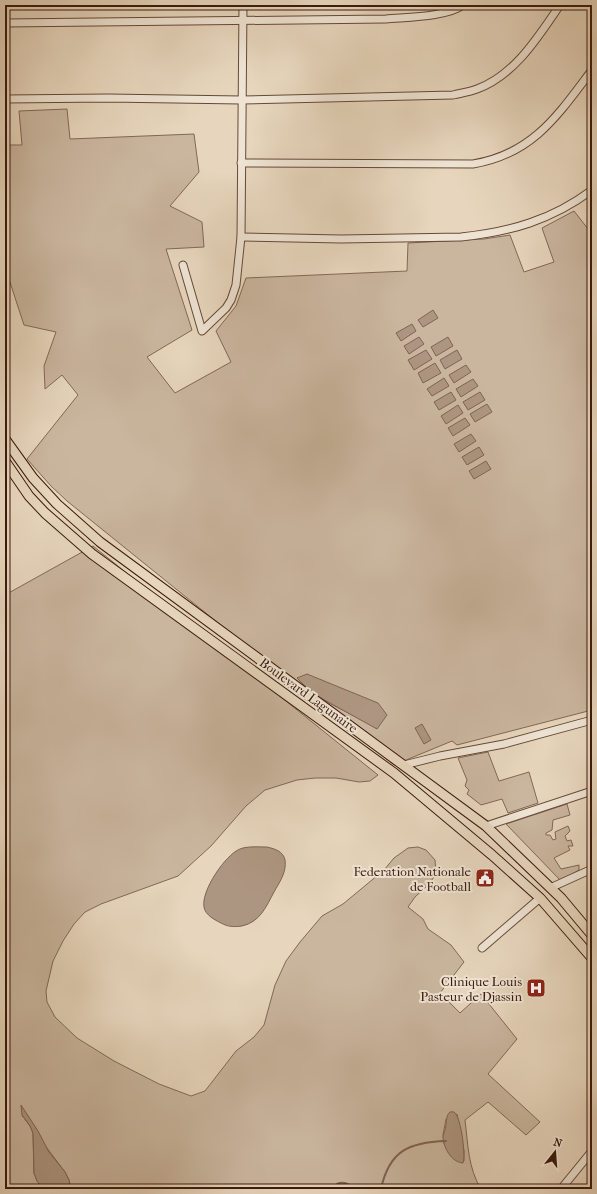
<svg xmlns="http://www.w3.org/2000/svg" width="597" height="1194" viewBox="0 0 597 1194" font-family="'IM FELL French Canon',serif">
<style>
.green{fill:#cab69f;stroke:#826856;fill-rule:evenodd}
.water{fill:#ad9681;stroke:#7f6452}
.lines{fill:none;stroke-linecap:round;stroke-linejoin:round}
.stream{stroke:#7f6452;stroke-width:2}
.minor-casing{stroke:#664938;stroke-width:9}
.major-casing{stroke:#3b1a0c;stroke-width:11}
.minor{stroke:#efe4d4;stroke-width:7}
.major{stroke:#e7d6bd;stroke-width:9}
.labels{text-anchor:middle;stroke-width:4;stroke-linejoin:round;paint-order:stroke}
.street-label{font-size:13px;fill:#3b1a0c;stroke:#efe4d4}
.poi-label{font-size:13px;fill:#3b1a0c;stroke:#efe4d4;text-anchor:end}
</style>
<rect width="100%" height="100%" fill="#e7d6bd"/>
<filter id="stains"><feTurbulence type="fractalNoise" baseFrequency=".005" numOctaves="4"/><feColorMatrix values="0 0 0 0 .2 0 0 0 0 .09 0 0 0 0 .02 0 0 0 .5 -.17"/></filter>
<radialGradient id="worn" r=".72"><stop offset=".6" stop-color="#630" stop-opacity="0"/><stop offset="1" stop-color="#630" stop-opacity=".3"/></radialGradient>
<g class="green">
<path d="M67,109l3,30 124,-5 5,38 -29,34 32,16 2,25 -38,2 26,81 -45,27 28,36 56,-31 -15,-31 20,-25 10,-28 161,-7 1,-28 76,-4 26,-4 14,37 30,-10 -12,-34 32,-17 18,23v476l-135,35 -5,-4 -58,24 -327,-264 -16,-15 -24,-27 51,-64 -16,-20 -17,14 -1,-23 12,-34 -32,-7 -19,-58v-122h17l-3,-34zM297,678l80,50 -65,-34z"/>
<path d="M93,546l285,229 -8,6 -11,1 -23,-4h-21l-18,2 -32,10 -19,16 -35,40 -33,30 -77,28 -16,8 -11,12 -11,17 -10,20 -7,30 1,11 8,15 22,21 37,23 45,23 32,12 14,-5 31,-40 18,-14 10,-12 11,-40 11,-24 14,-19 22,-26 21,-12 41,-34 10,-12 14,-10 10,-1 8,3 9,10 1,14 -7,10 -14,13 -7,10 15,12 5,10 23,16 13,17 -24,31 20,20 21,-19 36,45 -29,35 52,48 -14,13 -38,-33 -23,18c3,24 3,48 16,69h-410l-2,-9 -4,-8 -43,-57 8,11 3,7 1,40 3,8 7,8h-39v-594zM457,1114l7,37v10l-20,-17 -1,-9 3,-16z"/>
<polygon points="488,752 499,781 529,772 538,803 508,813 502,799 481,805 467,794 469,790 465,786 467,780 458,758"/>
<polygon points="567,804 570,815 553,820 552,830 546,833 546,835 550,835 553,840 556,839 555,832 568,826 570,831 565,836 567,841 571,840 573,846 568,846 570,850 554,858 561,869 579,865 579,870 561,881 506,824"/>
</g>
<g class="water">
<polygon points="433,310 438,318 423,327 418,320"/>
<polygon points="412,324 416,331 401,341 396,333"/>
<polygon points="419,337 424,344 409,354 404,346"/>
<polygon points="448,337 453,346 436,356 431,347"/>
<polygon points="426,350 432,359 414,370 408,360"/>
<polygon points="457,350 462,359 445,369 440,360"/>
<polygon points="435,363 441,373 423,383 418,373"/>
<polygon points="466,365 471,372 454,383 449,375"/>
<polygon points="444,378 449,386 432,396 427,389"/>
<polygon points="473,379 478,386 461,397 456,389"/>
<polygon points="451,392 456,400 439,410 434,402"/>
<polygon points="480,392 485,400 468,410 463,402"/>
<polygon points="487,404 492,412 475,422 470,414"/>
<polygon points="458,405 463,413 446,424 441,416"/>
<polygon points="465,418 470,425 453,436 448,428"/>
<polygon points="471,434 476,441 459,452 454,444"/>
<polygon points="479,447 484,455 467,465 462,457"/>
<polygon points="486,461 491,469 474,479 469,471"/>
<polygon points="307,674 378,703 387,715 377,729 312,693 297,678"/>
<polygon points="422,724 431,740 424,744 415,728"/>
<path d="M267,847c8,2 16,4 18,13 2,12 -6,23 -11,32 -8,15 -14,30 -32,34 -8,1 -14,1 -21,-3 -6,-3 -16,-8 -17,-16 -3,-16 21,-52 36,-58 7,-3 19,-2 27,-2z"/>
<polygon points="21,1105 38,1131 49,1152 65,1172 69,1180 71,1189 44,1189 37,1181 34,1173 33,1133 30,1126 22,1115"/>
<path d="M450,1112c3,0 3,-1 5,1 6,5 11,43 8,50 -12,-1 -20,-16 -20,-27 1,-4 3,-8 3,-12 1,-5 0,-8 4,-12z"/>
</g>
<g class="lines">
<g class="stream">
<path d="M335,1189l2,-5c6,-3 13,0 18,5"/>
<path d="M381,1189c8,-38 28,-47 65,-48"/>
</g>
<defs>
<g id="minor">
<polyline points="588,5 592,8"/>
<path d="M5,23l381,-4c21,-2 61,-2 77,-14"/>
<path d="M5,99l103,-1 133,2 212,-5c8,-2 16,-3 24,-6 38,-14 61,-52 83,-84"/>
<path d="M241,163l232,1c60,-10 85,-49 119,-94"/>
<path d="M241,237l100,2 120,-2c49,-5 91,-17 131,-47"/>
<polyline points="183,265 202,331 226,308 231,300 236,285 241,237 243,5"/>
<polyline points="404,765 440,756 504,744 592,720"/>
<polyline points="486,826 592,791"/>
<polyline points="550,888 592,869"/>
<polyline points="482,948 540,898"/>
<polyline points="561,1189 592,1151"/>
</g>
<g id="major">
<polyline points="5,439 33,478 57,504 100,542 486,826 561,898 592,935"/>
<polyline points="5,461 29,496 45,513 92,554 394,773 492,855 540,898 592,958"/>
</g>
</defs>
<use href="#minor" class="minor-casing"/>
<use href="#major" class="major-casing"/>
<use href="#minor" class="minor"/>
<use href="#major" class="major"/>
</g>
<defs>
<symbol id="civic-square" viewBox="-11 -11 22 22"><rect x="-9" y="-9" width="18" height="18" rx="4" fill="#8f2418" stroke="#efe4d4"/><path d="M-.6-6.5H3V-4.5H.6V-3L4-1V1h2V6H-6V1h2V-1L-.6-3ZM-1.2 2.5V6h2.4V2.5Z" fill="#fff"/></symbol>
<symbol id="hospital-square" viewBox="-11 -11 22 22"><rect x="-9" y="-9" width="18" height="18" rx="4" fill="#8f2418" stroke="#efe4d4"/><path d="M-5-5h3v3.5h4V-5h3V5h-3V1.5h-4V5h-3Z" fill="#fff"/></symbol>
</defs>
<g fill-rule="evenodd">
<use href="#civic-square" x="474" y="867" width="22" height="22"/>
<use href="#hospital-square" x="525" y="977" width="22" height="22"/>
</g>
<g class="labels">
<g class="street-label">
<text transform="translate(309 695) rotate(36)" y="5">Boulevard Lagunaire</text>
</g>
<g class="poi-label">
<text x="471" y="876">Federation Nationale<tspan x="471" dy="15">de Football</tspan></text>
<text x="522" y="986">Clinique Louis<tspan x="522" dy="15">Pasteur de Djassin</tspan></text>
</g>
</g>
<rect width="597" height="1194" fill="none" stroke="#e7d6bd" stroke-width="20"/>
<rect x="6" y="6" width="585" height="1182" fill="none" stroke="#3b1a0c" stroke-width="2"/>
<rect x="10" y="10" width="577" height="1174" fill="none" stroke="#3b1a0c"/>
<g transform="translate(555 1152) rotate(17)" stroke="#efe4d4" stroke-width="3" paint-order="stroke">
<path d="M0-3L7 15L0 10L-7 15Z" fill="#3b1a0c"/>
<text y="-6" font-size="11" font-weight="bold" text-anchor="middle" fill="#3b1a0c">N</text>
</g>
<rect width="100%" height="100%" filter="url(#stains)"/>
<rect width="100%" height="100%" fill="url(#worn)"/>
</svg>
